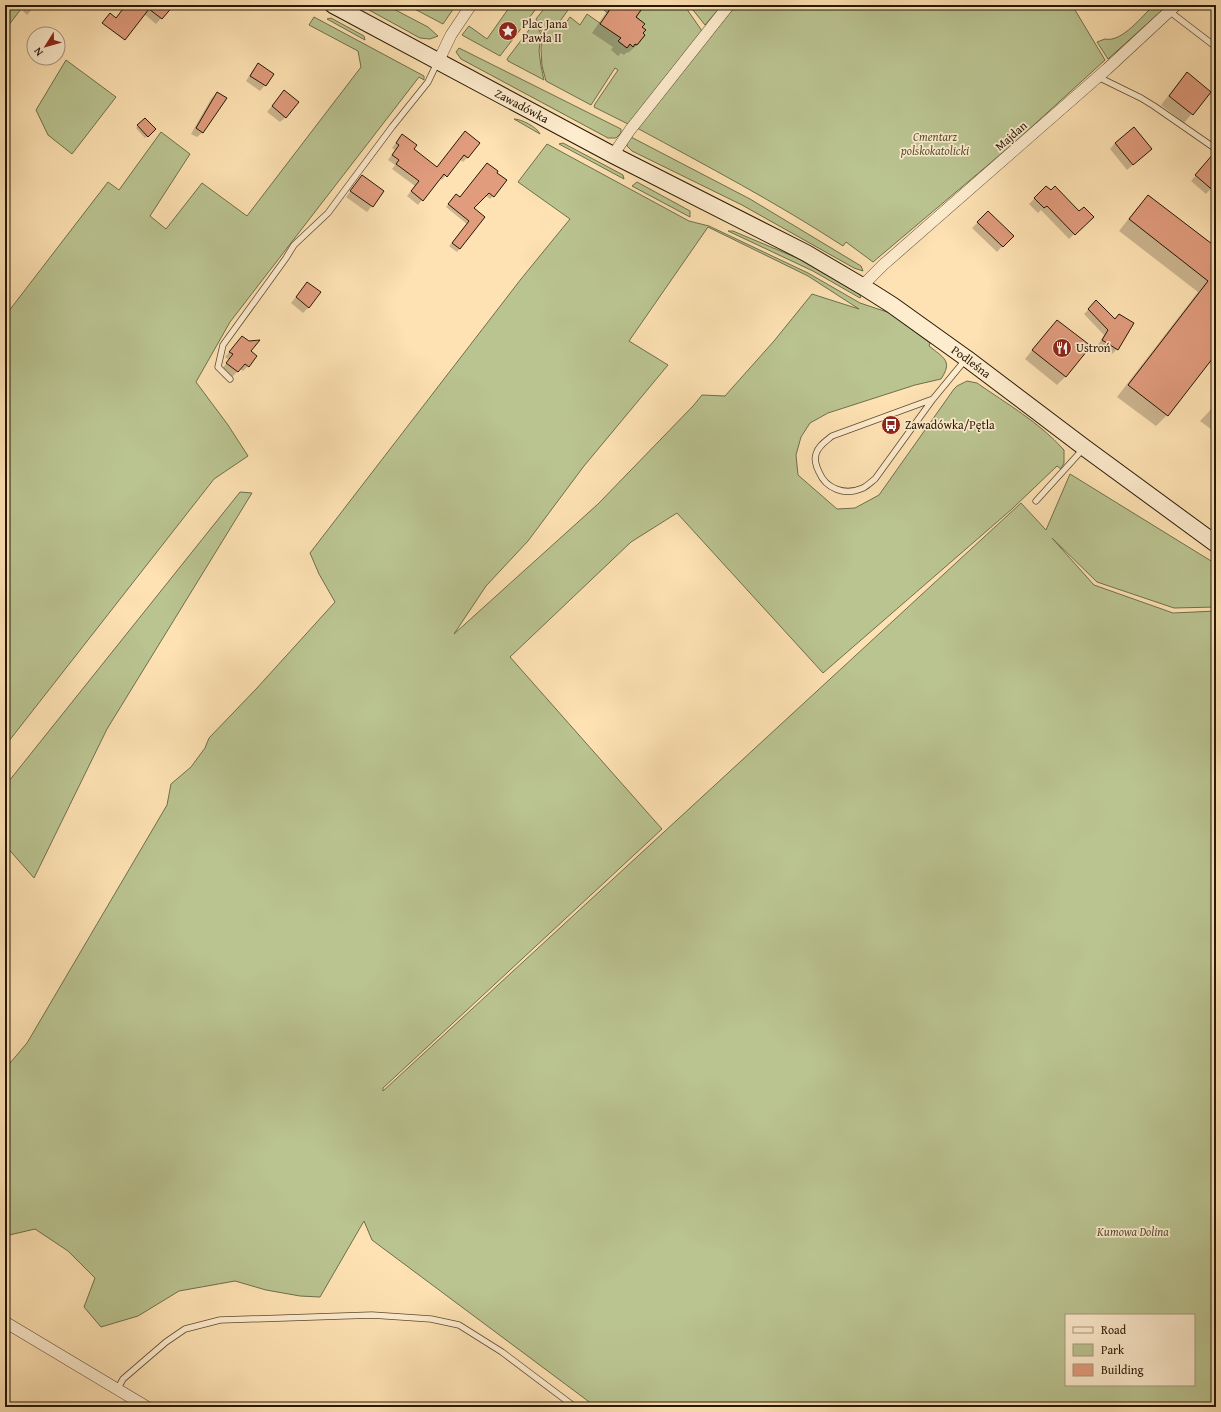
<svg xmlns="http://www.w3.org/2000/svg" width="1221" height="1412" viewBox="0 0 1221 1412" font-family="'Gentium Book Plus',serif">
<style>
.green{fill:#bac491;stroke:#706e4b;fill-rule:evenodd}
.shadow{fill:#0003}
.building{fill:#e19c7e;stroke:#261805}
.lines{fill:none;stroke-linecap:round;stroke-linejoin:round}
.lane-casing{stroke:#5c4a30;stroke-width:7}
.street-casing{stroke:#5c4a30;stroke-width:12}
.secondary-casing{stroke:#261805;stroke-width:18}
.lane{stroke:#feecce;stroke-width:5.5}
.street{stroke:#feecce;stroke-width:11}
.secondary{stroke:#feecce;stroke-width:16}
.labels{text-anchor:middle;stroke-width:3.5;stroke-linejoin:round;paint-order:stroke}
.poi-label{font-size:12px;fill:#261805;stroke:#feecce;text-anchor:start}
.street-label{font-size:12px;fill:#261805;stroke:#feecce}
.park-label{font-size:12px;font-style:italic;fill:#5a5436;stroke:#feecce}
</style>
<rect width="100%" height="100%" fill="#fee2b3"/>
<filter id="stains"><feTurbulence type="fractalNoise" baseFrequency=".005" numOctaves="4"/><feColorMatrix values="0 0 0 0 .2 0 0 0 0 .09 0 0 0 0 .02 0 0 0 .5 -.17"/></filter>
<radialGradient id="worn" r=".72"><stop offset=".6" stop-color="#630" stop-opacity="0"/><stop offset="1" stop-color="#630" stop-opacity=".3"/></radialGradient>
<g class="green">
<polygon points="5,5 24,5 5,30"/>
<polygon points="360,5 386,5 428,27 438,36 430,39 420,38"/>
<polygon points="407,5 456,5 443,24"/>
<polygon points="511,5 539,5 500,56 462,35 469,26 487,39"/>
<polygon points="547,5 561,5 568,10 558,24 563,27 570,17 580,25 587,14 621,38 619,42 627,48 630,44 633,47 635,44 637,45 645,35 643,33 646,30 642,27 645,24 636,17 641,10 633,5 684,5 702,31 628,124 594,107 595,104 618,70 615,68 591,105 546,81 542,66 541,50 542,33 536,19"/>
<polygon points="597,5 613,5 608,13"/>
<polygon points="689,5 722,5 705,25"/>
<path d="M736,5h336l33,55 -91,83 -141,119 -27,-20 -3,4c-66,-43 -136,-80 -206,-118z"/>
<path d="M1154,5h14l-60,54 -11,-17 8,-3c17,4 38,-24 49,-34z"/>
<polygon points="314,17 424,76 424,80 419,77 230,322 196,382 228,425 248,456 214,479 5,746 5,316 108,182 119,190 161,132 190,154 150,216 166,229 202,183 247,216 361,67 358,51 309,25"/>
<polygon points="331,18 364,36 365,40 327,19"/>
<polygon points="535,22 541,34 539,51 541,66 544,80 508,61 507,59"/>
<polygon points="459,48 621,129 621,133 616,138 608,138 461,59 456,52"/>
<polygon points="66,60 116,97 72,154 48,135 36,110"/>
<path d="M514,119c7,0 23,8 26,15z"/>
<polygon points="631,137 750,199 861,266 863,271 854,268 742,205 632,151 627,146 627,143"/>
<polygon points="563,143 623,175 624,179 559,144"/>
<path d="M547,144l142,77 20,5 99,47 52,30 30,10 40,30 -1,3c15,12 24,15 12,33l-26,6 -87,28 -18,10 -9,14 -5,18 2,20 39,34 18,-1 24,-13 75,-106 3,-3 10,-5 10,2c30,21 62,39 87,67v13l-3,6 -4,-3 -45,43 -189,164 -146,-160 -46,29 -121,115 152,172 -279,259v3l638,-588 25,27 24,-56 146,90v43l-42,1 -77,-26 -45,-44 42,47 79,28 43,-2v796h-620l-224,-167 -8,-19 -44,76 -20,-1 -34,-6 -31,-9 -56,10 -41,25 -37,11 -17,-20 11,-29 -27,-27 -33,-22 -30,7v-167l22,-26 140,-238 4,-21 20,-17 14,-19 4,-10 48,-50 78,-86 -16,-28 -9,-21 211,-274 49,-60 -52,-37zM708,227l100,49 51,33 -47,-15 -38,47 -49,55 -23,-1 -9,11 -95,98 -144,130 32,-48 42,-45 56,-75 84,-101 -39,-24zM1066,1315h128v70h-128z"/>
<polygon points="637,182 690,211 690,217 632,186"/>
<polygon points="728,231 733,231 797,258 859,294 861,297 860,298 813,271"/>
<polygon points="240,492 252,493 107,729 34,878 5,845 5,786"/>
</g>
<g class="shadow">
<polygon points="24,5 36,5 27,15 21,9"/>
<polygon points="150,5 173,5 156,24 143,13"/>
<polygon points="611,5 631,5 635,18 641,27 637,45 628,53 627,52 624,55 621,53 618,56 611,50 613,47 592,33"/>
<polygon points="258,65 265,85 260,91 246,81 253,70"/>
<polygon points="1187,74 1210,92 1184,123 1161,105 1179,82"/>
<polygon points="217,93 203,132 197,137 191,134 211,99"/>
<polygon points="279,97 286,117 280,122 267,112"/>
<polygon points="145,119 155,129 145,138 136,128"/>
<polygon points="465,132 468,157 463,162 459,159 442,180 439,178 418,205 407,196 415,186 392,169 395,165 388,160 395,150 392,148 398,140 402,135 412,149 437,167"/>
<polygon points="1115,143 1146,154 1127,170 1110,149"/>
<polygon points="1216,163 1216,183 1206,194 1191,181 1205,165"/>
<polygon points="484,167 493,196 490,199 485,195 472,208 484,218 457,252 449,246 467,224 446,207 453,198 460,198"/>
<polygon points="362,176 383,192 367,212 346,197"/>
<polygon points="1046,187 1079,212 1092,217 1069,239 1041,210 1038,213 1029,204"/>
<polygon points="1148,196 1216,249 1216,352 1167,415 1156,426 1117,397 1198,292 1119,231 1137,208"/>
<polygon points="988,212 1012,236 997,252 972,228"/>
<polygon points="307,283 309,307 303,313 291,303"/>
<polygon points="1096,302 1114,319 1119,315 1133,324 1117,349 1112,354 1098,345 1104,335 1084,314"/>
<polygon points="1049,329 1089,346 1065,377 1057,385 1025,359"/>
<polygon points="242,337 249,351 248,366 243,371 240,369 232,377 222,369 229,360 225,357"/>
<polygon points="1214,406 1216,408 1216,433 1200,421"/>
</g>
<g class="building">
<polygon points="126,5 174,5 162,19 149,9 125,40 102,23 110,13 116,18"/>
<polygon points="613,5 633,5 641,10 636,17 645,24 642,27 646,30 643,33 645,35 637,45 635,44 633,47 630,44 627,48 618,41 621,38 600,24"/>
<polygon points="258,63 274,74 266,86 250,76"/>
<polygon points="1187,72 1211,92 1193,115 1169,96"/>
<polygon points="284,90 299,102 286,118 272,106"/>
<polygon points="217,92 227,98 203,133 196,128"/>
<polygon points="145,118 156,129 148,137 137,125"/>
<polygon points="1134,127 1152,149 1133,165 1115,143"/>
<polygon points="465,131 480,143 468,158 464,155 447,177 444,174 423,201 411,191 419,181 396,164 399,160 392,155 399,145 396,143 402,134 417,145 414,149 437,167"/>
<polygon points="1214,153 1216,153 1216,193 1195,175"/>
<polygon points="487,163 498,171 497,173 507,180 494,197 489,193 474,208 485,217 460,249 452,243 469,221 448,204 456,194 460,197"/>
<polygon points="362,175 384,191 373,207 350,191"/>
<polygon points="1046,186 1051,190 1055,186 1079,211 1084,207 1094,217 1075,235 1047,206 1044,208 1034,198"/>
<polygon points="1148,195 1216,247 1216,354 1168,416 1128,385 1208,281 1129,219"/>
<polygon points="988,211 1014,236 1003,247 977,222"/>
<polygon points="307,282 321,292 309,308 296,297"/>
<polygon points="1096,300 1115,319 1119,314 1134,323 1118,350 1102,340 1108,330 1088,309"/>
<polygon points="1057,320 1091,346 1066,377 1032,350"/>
<polygon points="242,336 249,341 260,340 251,351 257,356 249,367 245,364 238,372 226,363 233,354 229,352"/>
</g>
<g class="lines">
<defs>
<g id="lane">
<polyline points="1169,11 1216,47"/>
<polyline points="1098,77 1141,98 1154,106 1216,149"/>
<polyline points="230,379 218,367 223,345 286,258 294,245 328,213 345,190 392,127 428,82 437,63"/>
<path d="M933,399l-101,37c-6,5 -14,10 -16,18 -2,6 0,12 3,18 7,17 26,24 44,16 4,-2 8,-6 12,-9l58,-80 33,-40"/>
<polyline points="1036,501 1084,448"/>
<polyline points="117,1390 123,1379 166,1342 185,1329 220,1320 372,1315 431,1319 459,1325 502,1352 575,1407"/>
</g>
<g id="street">
<polyline points="438,62 451,35 471,5"/>
<polyline points="613,155 630,130 729,5"/>
<polyline points="862,286 883,265 1107,69 1176,5"/>
<polyline points="5,1322 147,1407"/>
</g>
<g id="secondary">
<path id="s1" d="M333,5l280,150 193,98 56,33 30,19 74,53 119,90 131,96"/>
</g>
</defs>
<use href="#lane" class="lane-casing"/>
<use href="#street" class="street-casing"/>
<use href="#secondary" class="secondary-casing"/>
<use href="#lane" class="lane"/>
<use href="#street" class="street"/>
<use href="#secondary" class="secondary"/>
</g>
<defs>
<symbol id="sight-disc" viewBox="-11 -11 22 22"><circle r="9.5" fill="#8f2418" stroke="#feecce"/><path d="M0-6L1.8-2.2L6-1.7L2.9 1.2L3.7 5.4L0 3.3L-3.7 5.4L-2.9 1.2L-6-1.7L-1.8-2.2Z" fill="#fff"/></symbol>
<symbol id="restaurant-disc" viewBox="-11 -11 22 22"><circle r="9.5" fill="#8f2418" stroke="#feecce"/><path d="M-5-6h1v4h1v-4h1v4h1v-4h1v5L-1.5 .5V6h-2V.5L-5-1ZM5-6V6H3V1.5H1.5Q1.5-4 5-6Z" fill="#fff"/></symbol>
<symbol id="bus-disc" viewBox="-11 -11 22 22"><circle r="9.5" fill="#8f2418" stroke="#feecce"/><path d="M-5-6H5V4H4V6H2V4H-2V6H-4V4H-5ZM-3.5-4V0h7V-4ZM-3.5 1.2v1.5H-2V1.2ZM2 1.2v1.5H3.5V1.2Z" fill="#fff"/></symbol>
</defs>
<g fill-rule="evenodd">
<use href="#sight-disc" x="497" y="20" width="22" height="22"/>
<use href="#restaurant-disc" x="1051" y="337" width="22" height="22"/>
<use href="#bus-disc" x="880" y="414" width="22" height="22"/>
</g>
<g class="labels">
<g class="poi-label">
<text x="522" y="28">Plac Jana<tspan x="522" dy="14">Pawła II</tspan></text>
<text x="1076" y="352">Ustroń</text>
<text x="905" y="429">Zawadówka/Pętla</text>
</g>
<g class="street-label">
<text dy="4" stroke="none"><textPath href="#s1" startOffset="214">Zawadówka</textPath></text>
<text transform="translate(1011 136) rotate(-41)" y="4">Majdan</text>
<text dy="4" stroke="none"><textPath href="#s1" startOffset="732">Podleśna</textPath></text>
</g>
<g class="park-label">
<text x="935" y="141">Cmentarz<tspan x="935" dy="14">polskokatolicki</tspan></text>
<text x="1133" y="1236">Kumowa Dolina</text>
</g>
</g>
<rect width="1221" height="1412" fill="none" stroke="#fee2b3" stroke-width="20"/>
<rect x="6" y="6" width="1209" height="1400" fill="none" stroke="#261805" stroke-width="2"/>
<rect x="10" y="10" width="1201" height="1392" fill="none" stroke="#261805"/>
<rect x="1065" y="1314" width="130" height="72" fill="#feecce" stroke="#a8977e"/>
<rect x="1073" y="1327" width="20" height="6" fill="#feecce" stroke="#a8977e"/>
<text x="1101" y="1334" font-size="12" fill="#261805">Road</text>
<rect x="1073" y="1344" width="20" height="12" fill="#bac491" stroke="#a8977e"/>
<text x="1101" y="1354" font-size="12" fill="#261805">Park</text>
<rect x="1073" y="1364" width="20" height="12" fill="#e19c7e" stroke="#a8977e"/>
<text x="1101" y="1374" font-size="12" fill="#261805">Building</text>
<g transform="translate(46 46) rotate(233)"><circle r="19" fill="#feecce" stroke="#a8977e"/>
<path d="M0-3L7 15L0 10L-7 15Z" fill="#8f2418"/>
<text y="-6" font-size="11" font-weight="bold" text-anchor="middle" fill="#261805">N</text>
</g>
<rect width="100%" height="100%" filter="url(#stains)"/>
<rect width="100%" height="100%" fill="url(#worn)"/>
</svg>
